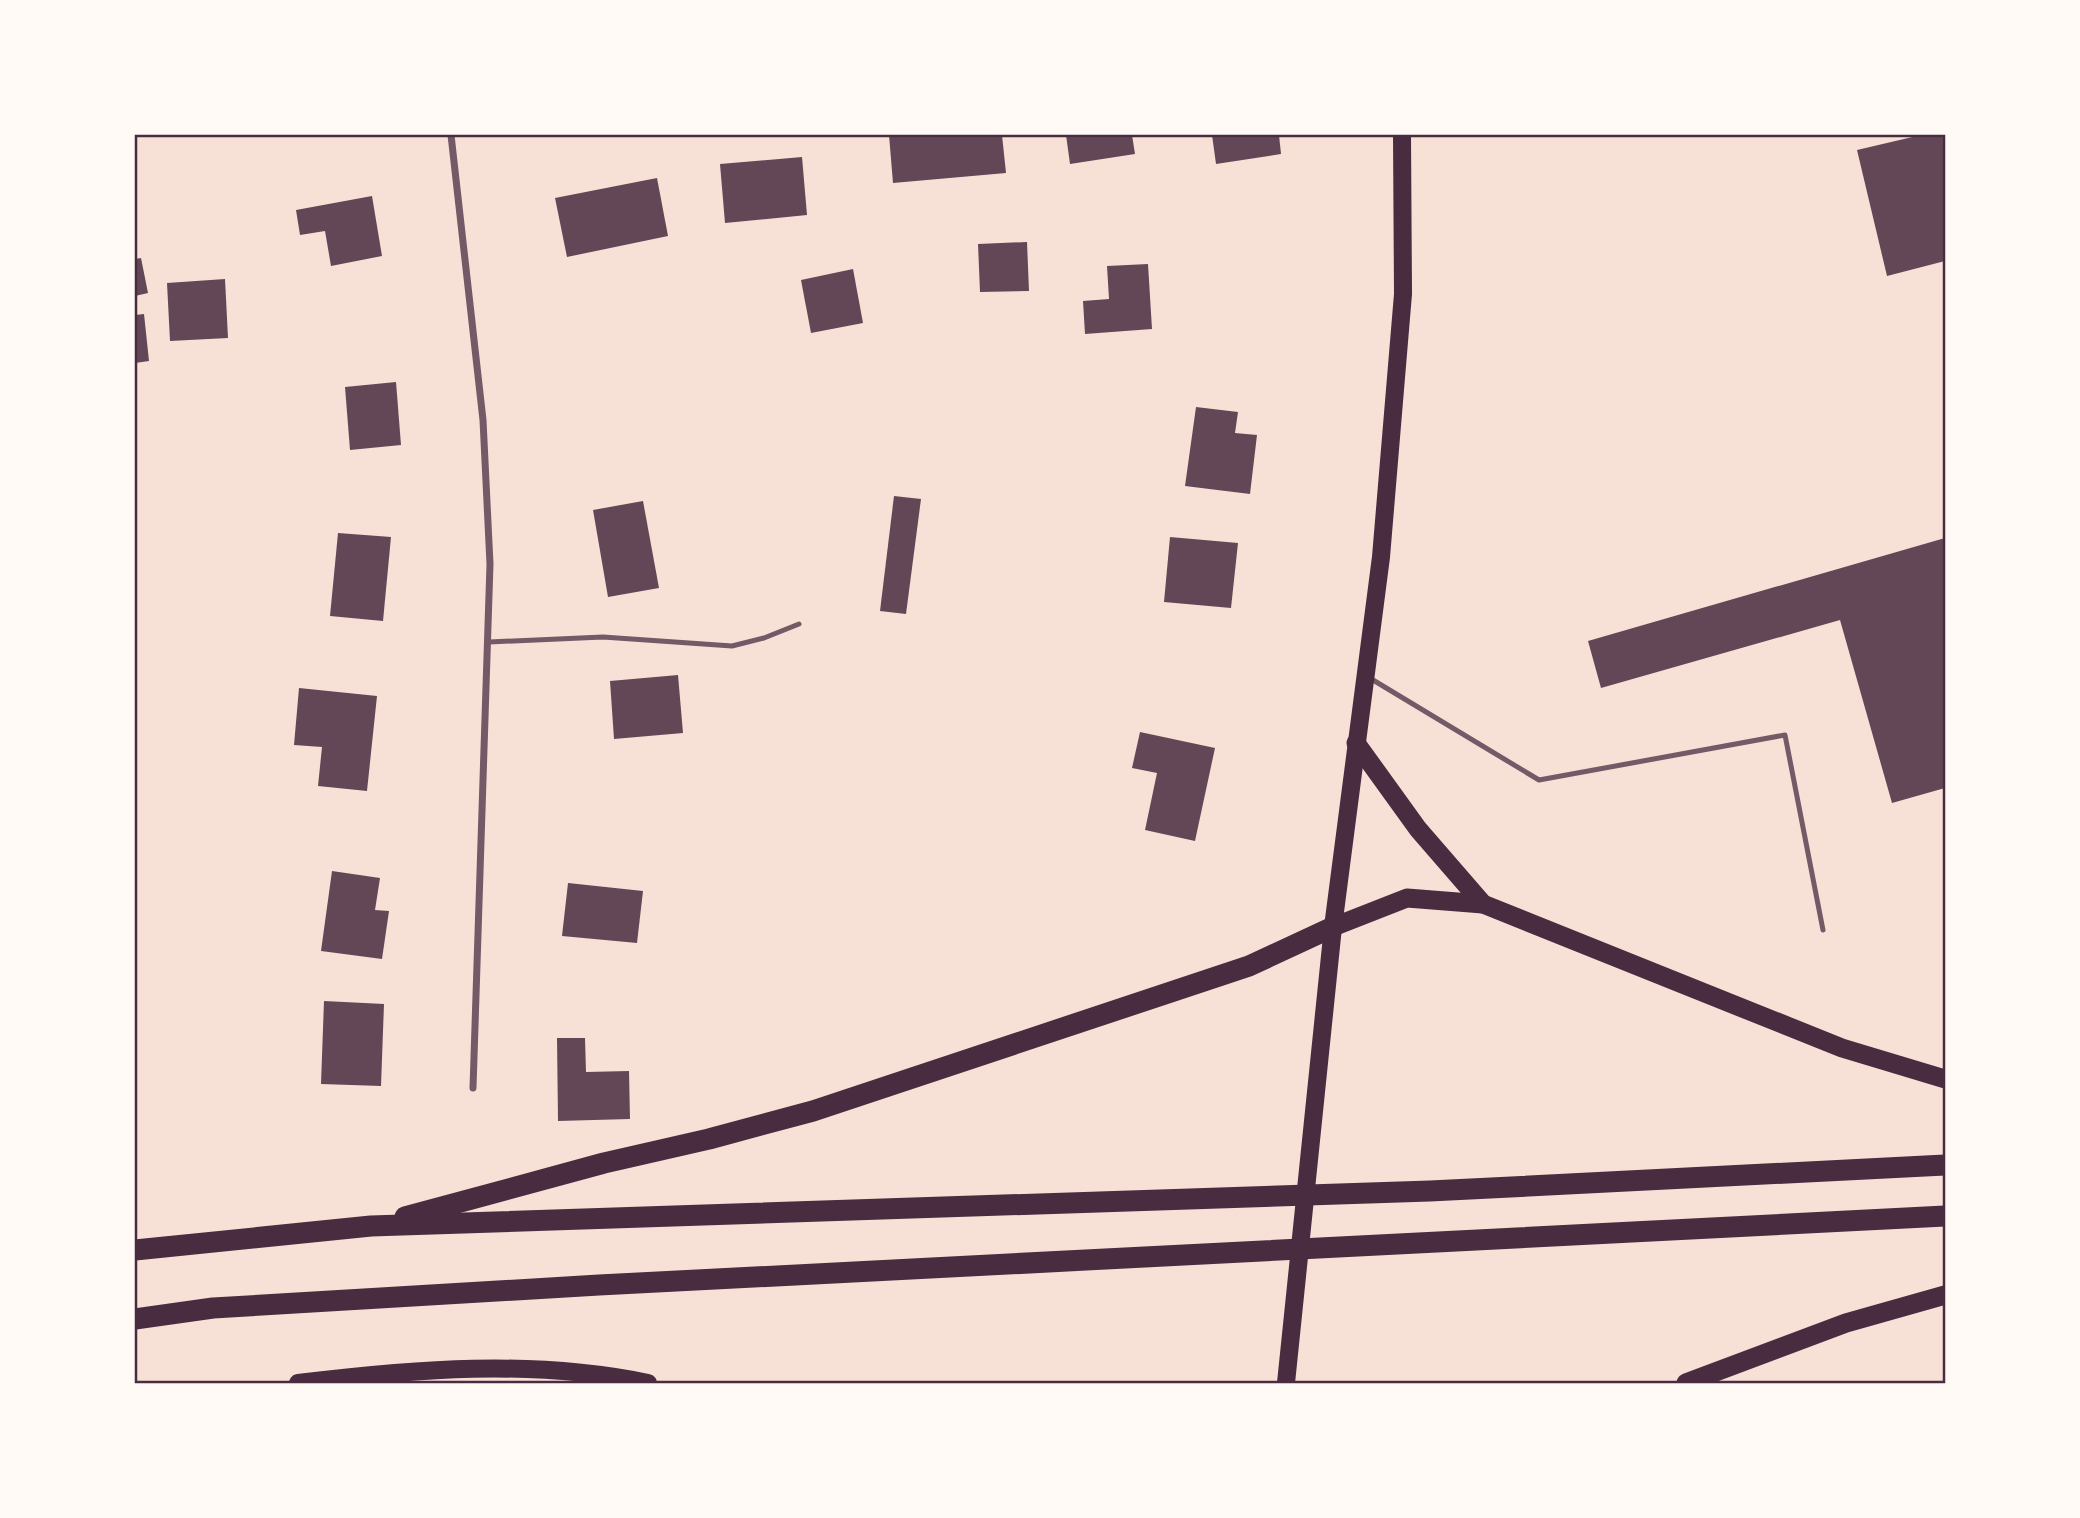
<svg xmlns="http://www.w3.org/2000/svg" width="2080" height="1518" viewBox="0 0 2080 1518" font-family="Manrope,sans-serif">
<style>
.building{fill:#644757}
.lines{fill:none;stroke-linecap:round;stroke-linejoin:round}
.service{stroke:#755966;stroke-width:5}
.minor{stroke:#755966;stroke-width:7}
.primary{stroke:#4a2c40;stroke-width:18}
.trunk{stroke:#4a2c40;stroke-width:19}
.motorway{stroke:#4a2c40;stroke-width:21}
.neatline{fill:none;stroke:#4a2c40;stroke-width:2.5}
</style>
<rect width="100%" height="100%" fill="#f7e1d7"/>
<g class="building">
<polygon points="889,135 1002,135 1006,173 893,183"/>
<polygon points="1066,135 1132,135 1135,154 1070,164"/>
<polygon points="1212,135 1279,135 1281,154 1216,164"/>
<polygon points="1921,135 1945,135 1945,261 1887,276 1857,150"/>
<polygon points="802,157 807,215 725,223 720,164"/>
<polygon points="657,178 668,236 567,257 555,198"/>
<polygon points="372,196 382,256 331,266 325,231 300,235 296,210"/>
<polygon points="1027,242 1029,291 980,292 978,244"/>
<polygon points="141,258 148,293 135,296 135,259"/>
<polygon points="1148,264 1152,329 1085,334 1083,301 1109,299 1107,266"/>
<polygon points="853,269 863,323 811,333 801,280"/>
<polygon points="225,279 228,338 170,341 167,283"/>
<polygon points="144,314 149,361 135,363 135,315"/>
<polygon points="396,382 401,445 350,450 345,387"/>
<polygon points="1196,407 1238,412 1235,433 1257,435 1250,494 1185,486"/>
<polygon points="894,496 921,499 906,614 880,611"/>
<polygon points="643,501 659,588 608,597 593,510"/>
<polygon points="338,533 391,537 383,621 330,616"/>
<polygon points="1170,537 1238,543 1231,608 1164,602"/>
<polygon points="1945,538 1945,788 1892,803 1840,620 1601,688 1588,641"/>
<polygon points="678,675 683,733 614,739 610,681"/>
<polygon points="299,688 377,696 367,791 318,786 322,747 294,745"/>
<polygon points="1140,732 1215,748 1195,841 1145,830 1157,773 1132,768"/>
<polygon points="332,871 380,878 375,910 389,911 382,959 321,951"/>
<polygon points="568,883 643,891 637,943 562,936"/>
<polygon points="324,1001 384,1004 381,1086 321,1084"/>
<polygon points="557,1038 585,1038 586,1072 629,1071 630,1119 558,1121"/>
</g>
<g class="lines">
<g class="service">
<polyline points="489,642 603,637 732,646 764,638 799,624"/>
<polyline points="1368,677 1539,780 1785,735 1823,930"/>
</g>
<polyline class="minor" points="451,135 483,420 490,564 473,1088"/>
<g class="primary">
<path d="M298,1383c116,-14 234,-24 350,0"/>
<polyline points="1286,1383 1333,927 1381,557 1403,294 1402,135"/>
</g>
<g class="trunk">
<polyline points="1356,743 1418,829 1483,904"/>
<polyline points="1333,927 1407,898 1483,904 1842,1048 1945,1079"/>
<polyline points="1686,1383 1846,1323 1945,1295"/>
</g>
<g class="motorway">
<polyline points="405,1217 604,1163 709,1139 813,1111 1249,966 1333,927"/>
<polyline points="135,1250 371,1226 1430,1191 1945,1165"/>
<polyline points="135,1319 213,1308 599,1285 1945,1216"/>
</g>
</g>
<rect width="2080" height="1518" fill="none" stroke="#fffaf5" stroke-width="273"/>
<rect x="136" y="136" width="1808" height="1246" class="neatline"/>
</svg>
